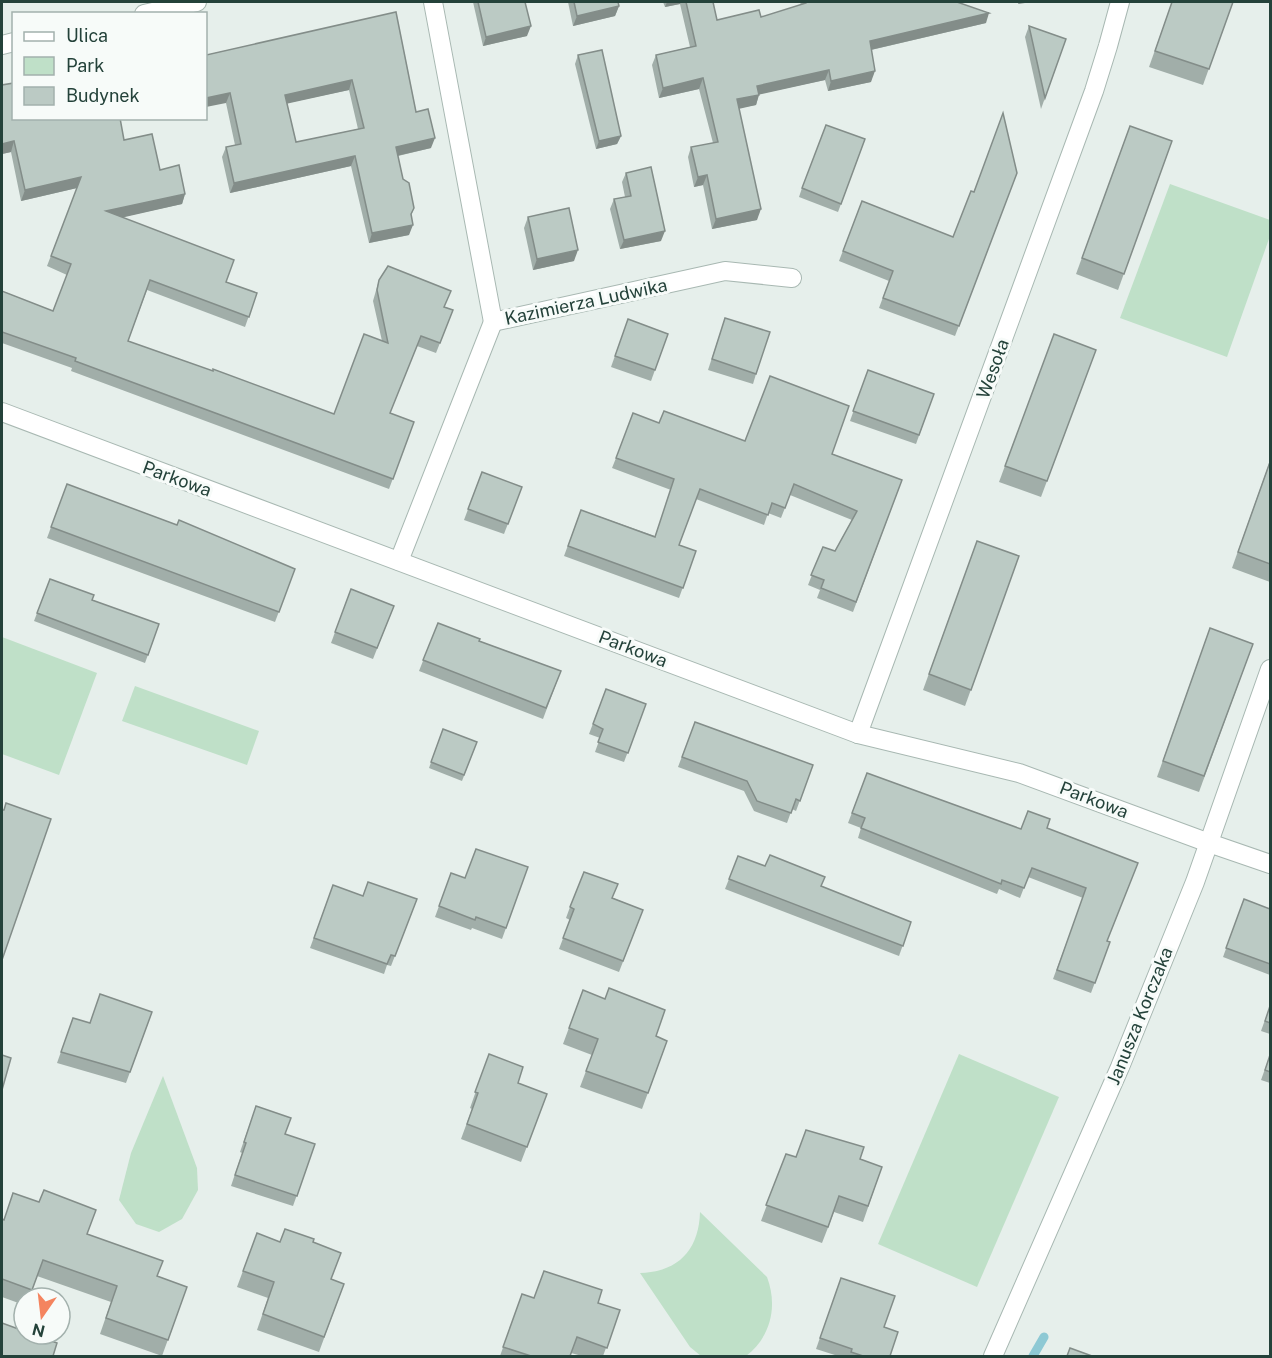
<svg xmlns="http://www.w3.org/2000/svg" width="1272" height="1358" viewBox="0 0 1272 1358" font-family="'Public Sans',sans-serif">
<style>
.green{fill:#bfe0c8}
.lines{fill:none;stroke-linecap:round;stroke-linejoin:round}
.stream{stroke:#8ec9d4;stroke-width:9}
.minor-casing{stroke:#a8b8b2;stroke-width:20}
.tertiary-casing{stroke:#a8b8b2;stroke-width:20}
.minor{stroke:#fff;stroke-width:18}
.tertiary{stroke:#fff;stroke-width:18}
.wall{fill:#a1aea9;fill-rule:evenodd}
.shaded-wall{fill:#838d89}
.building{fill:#bbcac4;stroke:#838d89;stroke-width:1.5;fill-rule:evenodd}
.labels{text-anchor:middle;stroke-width:6;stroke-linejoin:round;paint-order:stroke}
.street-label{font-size:18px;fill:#24423a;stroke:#f7fbf9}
</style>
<rect width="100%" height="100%" fill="#e6efeb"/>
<g class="green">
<polygon points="1170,184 1270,220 1270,236 1227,357 1120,318"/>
<polygon points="2,637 97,673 59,775 2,754"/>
<polygon points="135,686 259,731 247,765 122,721"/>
<polygon points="959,1054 1059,1097 977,1287 878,1244"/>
<polygon points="163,1076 197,1168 198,1190 182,1219 159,1232 136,1224 119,1200 131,1153"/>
<path d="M700,1212l67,65c11,29 4,60 -21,79h-45l-11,-9 -50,-74c38,-1 59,-23 60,-61z"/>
</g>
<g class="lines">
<polyline class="stream" points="1033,1356 1044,1337"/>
<defs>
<g id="minor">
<polyline points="433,2 493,322"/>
<polyline points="493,322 725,271 792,278"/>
<polyline points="2,412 858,734 1019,773 1209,843 1270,864"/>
<polyline points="399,561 493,322"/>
<polyline points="858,734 1094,91 1108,46 1120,2"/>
<polyline points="993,1356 1120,1067 1195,882 1270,669"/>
</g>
<g id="tertiary">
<polyline points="144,14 197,2"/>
<polyline points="2,45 14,42"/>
</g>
</defs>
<use href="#minor" class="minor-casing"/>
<use href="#tertiary" class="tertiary-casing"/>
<use href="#minor" class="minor"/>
<use href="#tertiary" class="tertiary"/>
</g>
<g class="wall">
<polygon points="473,2 525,2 527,36 483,46"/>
<polygon points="568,2 618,2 619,6 615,16 573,26"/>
<polygon points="663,2 713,2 717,20 761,17 801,5 800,2 957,2 986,23 871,50 871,82 828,91 825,80 759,94 756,105 739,108 757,220 712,229 703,185 694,187 688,157 691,147 713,143 699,89 659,98 652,65 656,55 690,47 680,4 665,7"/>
<polygon points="1172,2 1233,2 1203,85 1149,67"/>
<path d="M396,12l20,100 15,36 -33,8 5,23 11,29 -3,8 -2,19 -40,8 -18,-77 -121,27 -8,-36 4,-10 9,-2 -9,-42 -20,-48zM349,90l9,39 -62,13 -9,-39z"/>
<polygon points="1029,26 1066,39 1041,109 1025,37"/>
<polygon points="578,55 621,136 617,144 596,149 575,64"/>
<polygon points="2,85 124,140 160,170 185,194 182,204 122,217 226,282 257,293 245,327 147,290 128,341 334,414 382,341 373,301 379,280 453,310 436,353 417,346 390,413 414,422 389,489 71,371 72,368 2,343 2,291 53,311 67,275 47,266 77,188 21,201 11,152 2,154"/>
<polygon points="1130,126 1172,141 1118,290 1076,274"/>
<polygon points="865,139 838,212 799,197 802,188"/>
<polygon points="626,173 661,241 620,249 610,209 614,199 625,197 622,182"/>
<polygon points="1017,173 955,336 879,308 889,281 839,261 862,201 953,237 974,192"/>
<polygon points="528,217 574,261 533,270 524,228"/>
<polygon points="725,318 756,374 753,384 708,370"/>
<polygon points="628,319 668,334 651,381 611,367"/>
<polygon points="1054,334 1096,350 1041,497 999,482"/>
<polygon points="868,370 934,394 916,444 850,421"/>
<polygon points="659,423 745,441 832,454 902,480 853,612 817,598 820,590 808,585 823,547 835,551 852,520 790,495 781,518 768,513 764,525 696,499 679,545 696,551 679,598 564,556 581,510 655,536 671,490 612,468 616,458"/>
<polygon points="1270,461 1270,582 1232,568"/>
<polygon points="482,472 522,487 504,534 464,520"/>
<polygon points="67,484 295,569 275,622 47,538"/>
<polygon points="977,541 1019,556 965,706 923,690"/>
<polygon points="50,579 92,600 159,624 145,663 34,621"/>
<polygon points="351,589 394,606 373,659 331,643"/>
<polygon points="438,623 479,641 561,671 543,719 419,671"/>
<polygon points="1210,628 1253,644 1199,792 1157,777"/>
<polygon points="606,689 646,704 624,762 595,752 600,738 589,734"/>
<polygon points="695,722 813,765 796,811 792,809 787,823 754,811 744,791 678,767"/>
<polygon points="443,729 477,742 462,781 429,768"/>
<polygon points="867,773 1021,829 1047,828 1138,863 1107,941 1110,942 1091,993 1053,979 1083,898 1028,877 1020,898 999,889 997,894 858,838 861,828 848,823"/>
<polygon points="765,866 821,886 911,922 899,956 725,889 729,879"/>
<polygon points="451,873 506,928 502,939 472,928 471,930 435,917"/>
<polygon points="333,885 363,896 417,899 391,966 387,965 384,974 310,948"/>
<polygon points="613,898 643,910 619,972 559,949 570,920 566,918 570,907"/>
<polygon points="1244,899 1270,909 1270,975 1223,957"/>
<polygon points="583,990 656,1036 667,1041 642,1109 580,1087 592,1055 563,1044"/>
<polygon points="1270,1006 1270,1034 1261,1031"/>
<polygon points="152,1012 126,1083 57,1063 73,1018 89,1023"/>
<polygon points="489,1054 518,1083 547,1094 521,1162 461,1139 472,1109 470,1108"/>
<polygon points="1270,1055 1270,1083 1261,1080"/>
<polygon points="256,1106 285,1134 315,1144 293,1206 231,1186 242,1153 240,1152"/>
<polygon points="786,1154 796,1157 860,1159 882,1167 863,1222 834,1212 822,1243 761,1221"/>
<polygon points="2,1219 87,1234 157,1276 187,1287 162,1356 100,1334 111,1302 37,1276 29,1298 24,1298 24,1305 2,1297"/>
<polygon points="257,1233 280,1242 313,1242 331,1279 344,1284 319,1352 257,1330 268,1298 237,1287"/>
<polygon points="841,1278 884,1327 890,1356 838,1356 816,1349"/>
<polygon points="522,1294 534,1298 598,1303 620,1310 603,1356 582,1356 571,1353 570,1356 500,1356"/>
</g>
<g class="shaded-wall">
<polygon points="667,2 681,2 680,4 665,7"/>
<polygon points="1019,2 1032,2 1018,4"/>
<polygon points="619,6 615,16 573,26 577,16"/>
<polygon points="989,13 986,23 866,51 870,41"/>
<polygon points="531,26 527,36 483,46 486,37"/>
<polygon points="829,70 825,80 753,96 757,86"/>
<polygon points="875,71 871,82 828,91 831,81"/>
<polygon points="703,78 699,89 659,98 663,88"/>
<polygon points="352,80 349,90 281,105 285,95"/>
<polygon points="230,93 226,103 206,107 206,98"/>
<polygon points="759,95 756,105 734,110 737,99"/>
<polygon points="621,136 617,144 596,149 599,141"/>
<polygon points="435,138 431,148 392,157 396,147"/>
<polygon points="14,141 11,152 2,154 2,144"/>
<polygon points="355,156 351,166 230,193 234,183"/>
<polygon points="707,175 703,185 694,187 698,177"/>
<polygon points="81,177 77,188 21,201 25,190"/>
<polygon points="185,194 182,204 103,222 106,211"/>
<polygon points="761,209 757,220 712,229 716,219"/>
<polygon points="413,225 409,235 369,243 372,233"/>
<polygon points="665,231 661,241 620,249 624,240"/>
<polygon points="578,250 574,261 533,270 537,259"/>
</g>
<g class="building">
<polygon points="478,2 525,2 531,26 486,37"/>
<polygon points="574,2 618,2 619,6 577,16"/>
<polygon points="686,2 713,2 717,20 759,10 761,17 806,3 806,2 957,2 989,13 870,41 875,71 831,81 829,70 757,86 759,95 737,99 761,209 716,219 707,175 698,177 691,147 718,142 703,78 663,88 656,55 696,46"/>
<polygon points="1172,2 1233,2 1209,69 1155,51"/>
<path d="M396,12l20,100 12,-3 7,29 -39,9 7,32 6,4 5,25 -3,6 2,11 -41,8 -17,-77 -121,27 -8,-36 15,-3 -11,-51 -24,5v-43zM352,80l12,48 -68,14 -11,-47z"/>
<polygon points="1029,26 1066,39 1045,98"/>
<polygon points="602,50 621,136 599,141 578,55"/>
<polygon points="14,83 14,118 120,118 124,140 152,134 160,170 179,165 185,194 106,211 234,260 226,282 257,293 249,317 150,280 128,341 213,371 213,369 334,414 364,334 388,343 377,290 379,280 388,266 451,291 444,307 453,310 440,343 421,336 390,413 414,422 393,479 75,361 76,358 2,332 2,291 53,311 71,264 51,256 81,177 25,190 14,141 2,144 2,85"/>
<polygon points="1003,113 1017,173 959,326 883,298 893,271 843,251 862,201 953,237 971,191 974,192"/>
<polygon points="826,125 865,139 841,204 802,188"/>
<polygon points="1130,126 1172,141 1124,274 1082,258"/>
<polygon points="651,167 665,231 624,240 614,199 631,196 626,173"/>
<polygon points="569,208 578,250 537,259 528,217"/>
<polygon points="725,318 770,332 756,374 712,359"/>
<polygon points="628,319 668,334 655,370 615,356"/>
<polygon points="1054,334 1096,350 1047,481 1005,466"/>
<polygon points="868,370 934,394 919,435 853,411"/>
<polygon points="770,376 849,406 832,454 902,480 856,602 821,588 824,580 811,575 823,547 835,551 857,511 794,484 785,508 772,503 768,515 700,489 679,545 696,551 683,588 568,546 581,510 655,537 674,479 616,458 633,413 659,423 664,411 745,441"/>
<polygon points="1270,462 1270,564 1238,552"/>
<polygon points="482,472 522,487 508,524 468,509"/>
<polygon points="67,484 177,525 179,520 295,569 279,612 51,527"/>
<polygon points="977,541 1019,556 971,690 929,674"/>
<polygon points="50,579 94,595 92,600 159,624 148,655 37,613"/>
<polygon points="351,589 394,606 377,648 335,632"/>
<polygon points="438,623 480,639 479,641 561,671 546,708 423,660"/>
<polygon points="1210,628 1253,644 1204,776 1163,761"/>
<polygon points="606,689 646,704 628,753 598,742 603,729 593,724"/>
<polygon points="695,722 813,765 800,801 796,799 791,813 757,801 747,781 682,757"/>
<polygon points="443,729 477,742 464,775 431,762"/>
<polygon points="867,773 1021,829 1028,811 1050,819 1047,828 1138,863 1107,941 1110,942 1095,983 1057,970 1086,888 1032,868 1024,888 1002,880 1001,884 861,828 865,818 852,813"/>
<polygon points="6,803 51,819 2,960 2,810 4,810"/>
<polygon points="476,849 528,867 506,928 476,917 475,920 439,906 451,873 465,878"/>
<polygon points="770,855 825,877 821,886 911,922 903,946 729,879 738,856 765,866"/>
<polygon points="584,872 618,884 612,898 643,910 623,961 563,938 574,909 570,907"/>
<polygon points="368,882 417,899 395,956 391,955 387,964 314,938 333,885 363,896"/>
<polygon points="1244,899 1270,909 1270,964 1226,948"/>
<polygon points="609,988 665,1010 656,1036 667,1041 648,1093 586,1071 598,1039 569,1028 583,990 605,999"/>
<polygon points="100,994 152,1012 130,1072 61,1052 73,1018 90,1023"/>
<polygon points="1270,1006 1270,1023 1265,1021"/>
<polygon points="489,1054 523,1067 518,1083 547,1094 527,1147 467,1124 478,1093 475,1092"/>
<polygon points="2,1055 11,1058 2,1090"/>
<polygon points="1270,1055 1270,1072 1265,1070"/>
<polygon points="256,1106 291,1118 285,1134 315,1144 297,1196 235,1175 246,1143 244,1142"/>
<polygon points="806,1130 864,1147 860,1159 882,1167 868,1206 839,1196 828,1227 766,1205 786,1154 796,1157"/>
<polygon points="44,1190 96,1210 87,1234 163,1261 157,1276 187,1287 168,1340 106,1318 117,1286 43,1260 32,1290 2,1279 2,1219 4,1220 13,1193 39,1202"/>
<polygon points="285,1229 314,1239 313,1242 341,1253 331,1279 344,1284 324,1337 263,1314 274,1282 243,1271 257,1233 280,1242"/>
<polygon points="544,1271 602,1290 598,1303 620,1310 607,1348 577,1337 570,1356 531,1356 503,1347 522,1294 534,1298"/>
<polygon points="841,1278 895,1296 884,1327 898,1332 890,1356 863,1356 851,1352 852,1349 820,1338"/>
<polygon points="2,1323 24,1331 24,1334 32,1334 57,1343 53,1356 2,1356"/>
<polygon points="1070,1348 1092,1356 1067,1356"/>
</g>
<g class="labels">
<g class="street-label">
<text transform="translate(586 302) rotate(-12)" y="6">Kazimierza Ludwika</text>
<text transform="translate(993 369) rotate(-70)" y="6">Wesoła</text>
<text transform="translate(177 479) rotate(20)" y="6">Parkowa</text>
<text transform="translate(633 649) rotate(21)" y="6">Parkowa</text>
<text transform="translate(1094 800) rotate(21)" y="6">Parkowa</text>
<text transform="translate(1140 1016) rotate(-68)" y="6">Janusza Korczaka</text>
</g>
</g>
<rect width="1272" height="1358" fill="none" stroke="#24423a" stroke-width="6"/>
<rect x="12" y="12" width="195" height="108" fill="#f7fbf9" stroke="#a3b1ad" stroke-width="1.5"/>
<rect x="24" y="32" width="30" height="9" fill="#ffffff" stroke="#a3b1ad" stroke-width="1.5"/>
<text x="66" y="42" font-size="18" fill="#24423a">Ulica</text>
<rect x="24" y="57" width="30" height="18" fill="#bfe0c8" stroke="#a3b1ad" stroke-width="1.5"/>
<text x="66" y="72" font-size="18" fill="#24423a">Park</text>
<rect x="24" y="87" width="30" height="18" fill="#bbcac4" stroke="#a3b1ad" stroke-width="1.5"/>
<text x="66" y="102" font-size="18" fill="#24423a">Budynek</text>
<g transform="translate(42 1316) rotate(194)"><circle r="28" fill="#f7fbf9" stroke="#a3b1ad" stroke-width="1.5"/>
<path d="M0-4.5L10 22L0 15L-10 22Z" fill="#f4845f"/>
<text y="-9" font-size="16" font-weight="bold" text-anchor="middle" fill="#24423a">N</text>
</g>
</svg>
